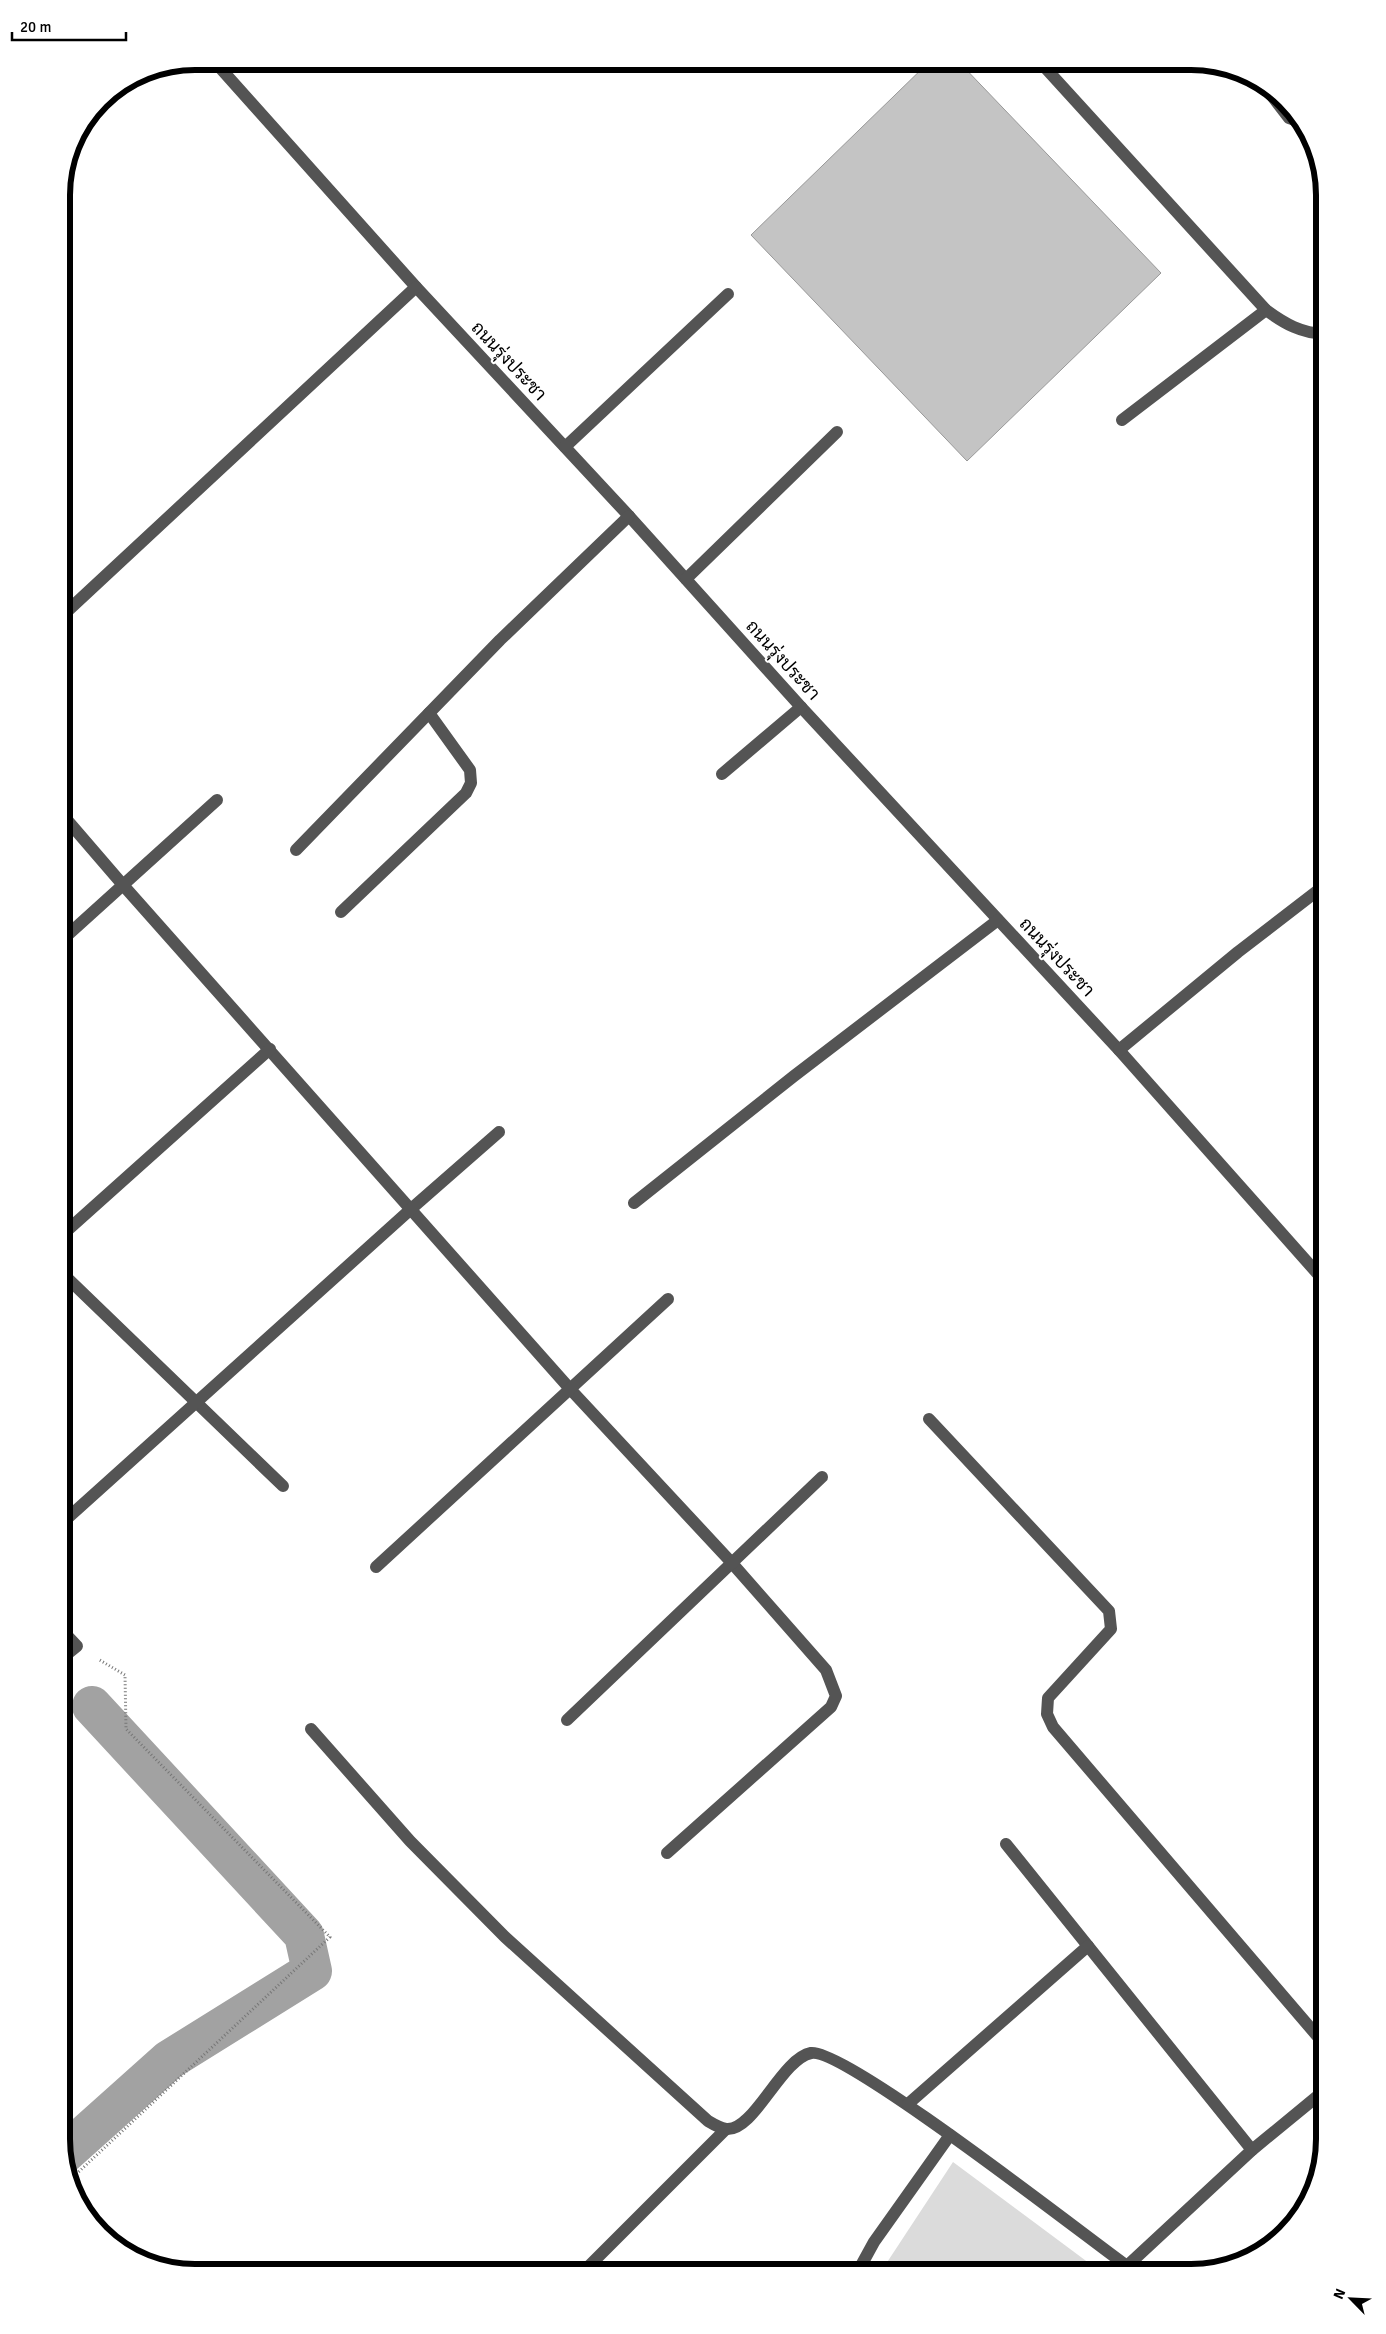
<svg xmlns="http://www.w3.org/2000/svg" width="1386" height="2334" viewBox="0 0 1386 2334" font-family="Signika,Sarabun,sans-serif">
<style>
.green{fill:#dbdbdb}
.lines{fill:none;stroke-linecap:round;stroke-linejoin:round}
.canal{stroke:#a2a2a2;stroke-width:40}
.building{fill:#c4c4c4;stroke:#989898}
.path{stroke:#767676;stroke-width:3;stroke-dasharray:1 2.5;stroke-linecap:butt}
.minor{stroke:#545454;stroke-width:12}
.labels{text-anchor:middle;stroke-width:4;stroke-linejoin:round;paint-order:stroke}
.street-label{font-size:18px;fill:#000;stroke:#fff}
.rim{fill:none;stroke:#000;stroke-width:6}
</style>
<rect width="100%" height="100%" fill="#fff"/>
<polygon class="green" points="953,2162 1097,2269 1094,2273 880,2273"/>
<g class="lines">
<polyline class="canal" points="65,2153 169,2060 312,1971 304,1935 92,1706"/>
</g>
<polygon class="building" points="930,61 958,61 1161,273 967,461 751,235"/>
<g class="lines">
<polyline class="path" points="71,2179 330,1937 126,1729 125,1675 98,1659"/>
<g class="minor">
<polyline points="214,61 416,287 629,516 801,707 1119,1050 1325,1282"/>
<path d="M1040,62l226,248c19,14 35,23 59,24"/>
<polyline points="1262,83 1289,118 1298,121"/>
<polyline points="1122,420 1266,310"/>
<polyline points="565,447 728,294"/>
<polyline points="686,579 837,432"/>
<polyline points="61,617 416,287"/>
<polyline points="722,774 801,707"/>
<polyline points="61,813 123,885 571,1390 731,1562 826,1670 836,1696 831,1707 667,1853"/>
<polyline points="296,850 500,640 629,516"/>
<polyline points="341,912 466,793 471,783 470,770 429,713"/>
<polyline points="61,941 217,800"/>
<polyline points="1119,1050 1238,952 1325,885"/>
<polyline points="634,1203 794,1076 998,920"/>
<polyline points="61,1236 270,1049"/>
<polyline points="61,1272 283,1486"/>
<polyline points="929,1419 1109,1611 1111,1629 1048,1698 1047,1714 1053,1727 1325,2045"/>
<polyline points="61,1524 411,1209 499,1132"/>
<polyline points="376,1567 668,1299"/>
<polyline points="61,1659 77,1646 61,1629"/>
<polyline points="567,1720 822,1477"/>
<path d="M311,1729l99,112 95,96 203,184c5,3 12,7 18,8 28,3 55,-70 85,-76 33,-6 274,183 316,213l5,7"/>
<polyline points="1006,1844 1088,1946"/>
<polyline points="908,2104 1088,1946 1252,2150"/>
<polyline points="582,2273 726,2129"/>
<polyline points="857,2273 874,2242 950,2135"/>
<polyline points="1123,2273 1127,2266 1252,2150 1325,2090"/>
</g>
</g>
<g class="labels">
<g class="street-label">
<text transform="translate(509 361) rotate(47)" y="6">ถนนรุ่งประชา</text>
<text transform="translate(783 660) rotate(48)" y="6">ถนนรุ่งประชา</text>
<text transform="translate(1057 957) rotate(47)" y="6">ถนนรุ่งประชา</text>
</g>
</g>
<path d="M0 0H1386V2334H0ZM195 70H1191A125 125 0 0 1 1316 195V2139A125 125 0 0 1 1191 2264H195A125 125 0 0 1 70 2139V195A125 125 0 0 1 195 70Z" fill="#fff" fill-rule="evenodd"/>
<path class="rim" d="M195 70H1191A125 125 0 0 1 1316 195V2139A125 125 0 0 1 1191 2264H195A125 125 0 0 1 70 2139V195A125 125 0 0 1 195 70Z"/>
<g transform="translate(1351 2299) rotate(294)" stroke="#ffffff" stroke-width="4" paint-order="stroke">
<path d="M0-4L9 19L0 12L-9 19Z" fill="#000000"/>
<text y="-8" font-size="14" font-weight="bold" text-anchor="middle" fill="#000000">N</text>
</g>
<path d="M12 32v8h114v-8" fill="none" stroke="#000000" stroke-width="2.5"/>
<text x="20" y="32" font-size="15" fill="#000000" stroke="#ffffff" stroke-width="4" paint-order="stroke">20 m</text>
</svg>
